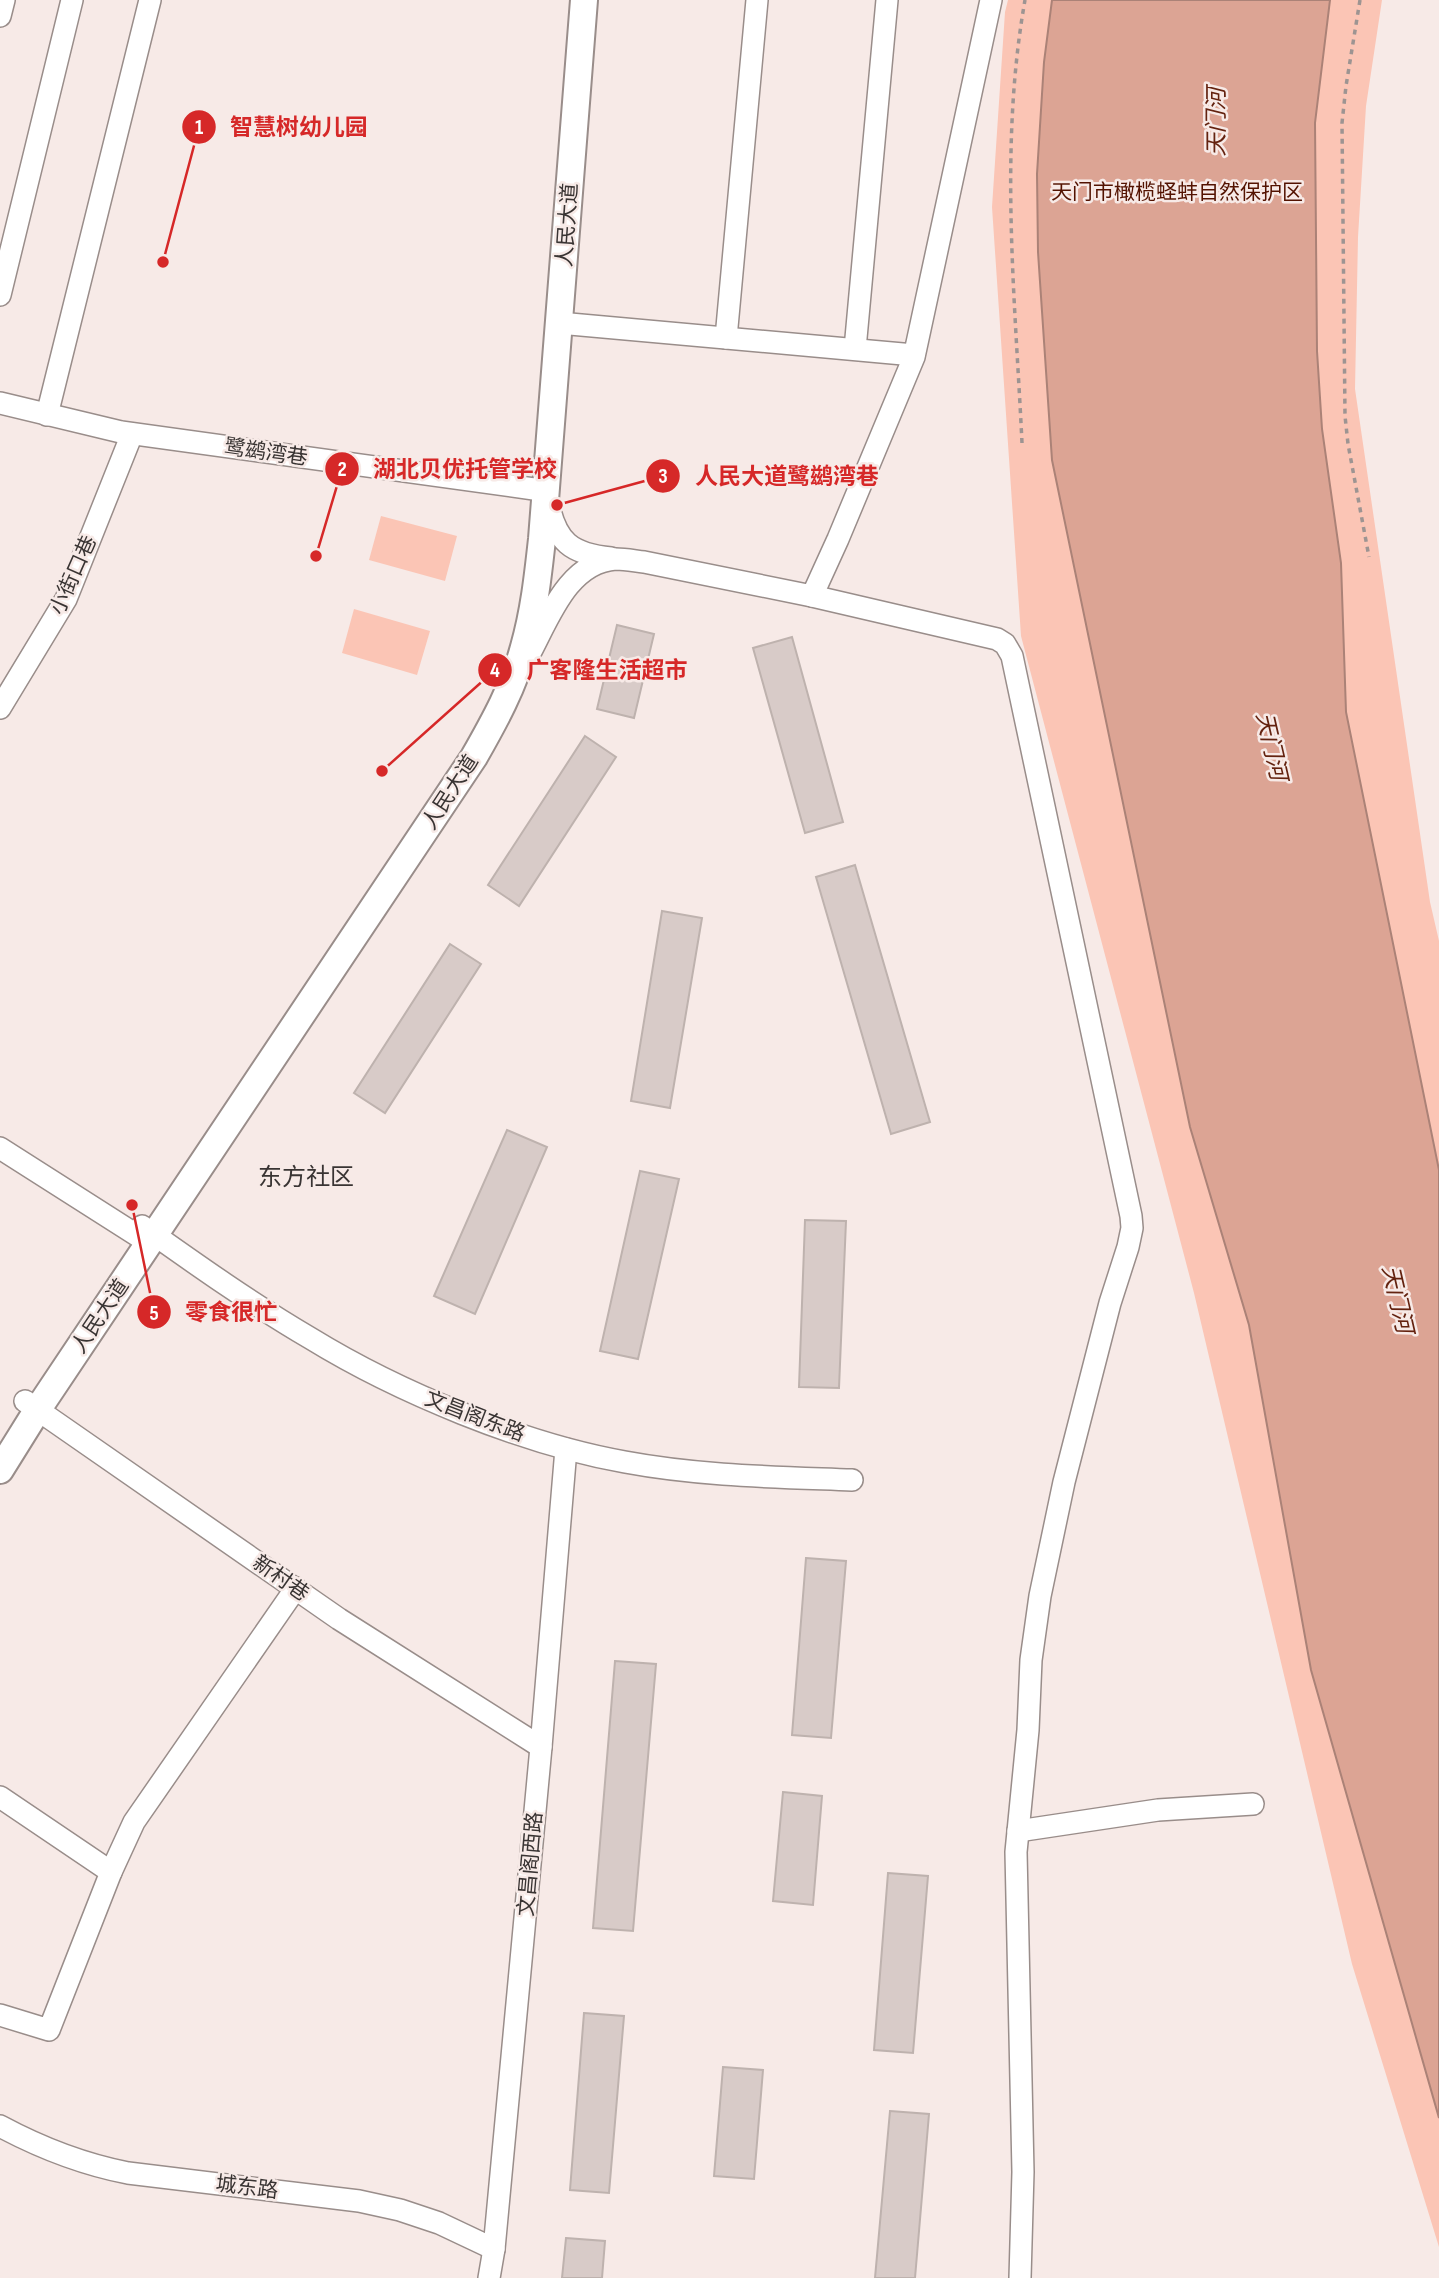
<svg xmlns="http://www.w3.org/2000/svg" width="1439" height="2278" viewBox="0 0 1439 2278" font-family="'Sofia Sans Condensed','Noto Sans SC',sans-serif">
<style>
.green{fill:#fbc5b5}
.water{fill:#dca494;stroke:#ab8277;stroke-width:2}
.building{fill:#d8cbc8;stroke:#beb2ae;stroke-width:2}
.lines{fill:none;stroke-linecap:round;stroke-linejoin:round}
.minor-casing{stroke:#998d8a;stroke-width:24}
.major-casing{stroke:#998d8a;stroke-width:30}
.path{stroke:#9d9492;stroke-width:3.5;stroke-dasharray:5 5;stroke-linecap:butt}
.minor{stroke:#fff;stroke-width:21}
.major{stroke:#fff;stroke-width:26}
.labels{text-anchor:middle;stroke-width:5;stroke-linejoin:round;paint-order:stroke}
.park-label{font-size:21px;fill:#531200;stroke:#f7eae7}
.street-label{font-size:21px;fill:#393433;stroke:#f7eae7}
.water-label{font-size:23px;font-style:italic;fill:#64220f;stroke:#f7eae7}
.quarter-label{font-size:24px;fill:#393433;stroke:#f7eae7}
.leader{fill:none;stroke:#d62828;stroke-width:2.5}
.callout-dot{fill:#d62828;stroke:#f7eae7;stroke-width:2.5}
.mark-label{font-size:21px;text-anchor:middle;font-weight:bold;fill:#fff}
.callout-label{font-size:23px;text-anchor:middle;font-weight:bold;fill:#d62828;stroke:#f7eae7;stroke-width:5;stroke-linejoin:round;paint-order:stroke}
</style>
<rect width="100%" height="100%" fill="#f7eae7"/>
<g class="green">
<polygon points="1008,0 1382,0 1366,106 1358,237 1355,389 1430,902 1439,941 1439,2247 1352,1964 1194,1293 1021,636 992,207 1005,12"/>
<polygon points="381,516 457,536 445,581 369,560"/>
<polygon points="354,609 430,631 417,675 342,653"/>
</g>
<polygon class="water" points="1052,0 1330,0 1315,123 1317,351 1322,429 1341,563 1346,712 1439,1170 1439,2118 1311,1670 1249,1325 1190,1127 1052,460 1038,252 1037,174 1044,62"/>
<g class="building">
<polygon points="617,625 654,634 634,718 597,709"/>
<polygon points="792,637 843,822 805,833 753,648"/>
<polygon points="585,736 616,757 519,906 488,885"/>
<polygon points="855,865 930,1122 891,1134 816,877"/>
<polygon points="662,911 702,918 670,1108 631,1101"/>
<polygon points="450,944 481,964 385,1113 354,1093"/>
<polygon points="507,1130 547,1147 475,1314 434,1296"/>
<polygon points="640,1171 679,1179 638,1359 600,1351"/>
<polygon points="805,1220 846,1221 839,1388 799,1387"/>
<polygon points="806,1558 846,1561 831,1738 792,1735"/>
<polygon points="615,1661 656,1664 633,1931 593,1928"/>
<polygon points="783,1792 822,1796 813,1905 773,1901"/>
<polygon points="888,1873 928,1876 913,2053 874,2050"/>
<polygon points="584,2013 624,2016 609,2193 570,2190"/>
<polygon points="723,2067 763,2070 754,2179 714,2176"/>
<polygon points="890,2111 929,2114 915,2278 875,2278"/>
<polygon points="566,2238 605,2241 602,2278 562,2278"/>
</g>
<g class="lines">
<defs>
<g id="minor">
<polyline points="0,16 4,0"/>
<polyline points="0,295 72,0"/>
<polyline points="559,323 914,355"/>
<polyline points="726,338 757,0"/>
<polyline points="855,349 887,0"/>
<polyline points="0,403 121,432 534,489"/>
<polyline points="47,415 150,0"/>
<path d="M548,502c8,40 23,52 63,56"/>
<polyline points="812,596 997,639 1005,644 1012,656 1131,1216 1132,1228 1128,1247 1110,1303 1064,1482 1040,1596 1031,1660 1028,1730 1016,1852 1023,2172 1020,2278"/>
<path d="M528,657c20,-36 39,-95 88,-98 9,0 19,2 28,3l168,34 26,-57 76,-182 77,-357"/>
<polyline points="0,708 66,599 132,434"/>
<polyline points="0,1148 149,1243"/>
<path d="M142,1226c55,39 110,78 168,112 88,54 213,106 315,124 75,14 151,15 227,18"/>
<polyline points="25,1401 339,1619 541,1747"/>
<polyline points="0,1797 111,1872 49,2030 0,2015"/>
<polyline points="1018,1831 1158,1810 1253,1804"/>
<polyline points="111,1872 134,1822 296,1588"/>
<path d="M0,2126c41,22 82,38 128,47l231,28 41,9 39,13 55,26"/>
<polyline points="489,2278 494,2249 541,1747 566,1449"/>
</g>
<path id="major" d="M0,1470l38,-61 436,-652c20,-35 40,-71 50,-110 10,-35 14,-71 18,-108l42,-539"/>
</defs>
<use href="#minor" class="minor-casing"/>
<use href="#major" class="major-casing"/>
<g class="path">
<polyline points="1360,0 1346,86 1342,123 1345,416 1348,444 1369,557"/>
<path d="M1022,443c-7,-147 -23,-297 3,-443"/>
</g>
<use href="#minor" class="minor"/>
<use href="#major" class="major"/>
</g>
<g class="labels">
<g class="park-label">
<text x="1177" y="199">天门市橄榄蛏蚌自然保护区</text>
</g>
<g class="street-label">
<text transform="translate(567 225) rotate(-86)" y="7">人民大道</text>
<text transform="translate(266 452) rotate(8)" y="7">鹭鹚湾巷</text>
<text transform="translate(73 575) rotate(-66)" y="7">小街口巷</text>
<text transform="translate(450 792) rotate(-57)" y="7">人民大道</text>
<text transform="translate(100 1316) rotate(-56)" y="7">人民大道</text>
<text transform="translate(475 1416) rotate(21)" y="7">文昌阁东路</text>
<text transform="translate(281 1578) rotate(35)" y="7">新村巷</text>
<text transform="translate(530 1864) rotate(-85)" y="7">文昌阁西路</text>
<text transform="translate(247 2187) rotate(7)" y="7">城东路</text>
</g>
<g class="water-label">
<text transform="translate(1216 122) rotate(-90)" y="8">天门河</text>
<text transform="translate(1272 746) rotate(77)" y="8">天门河</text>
<text transform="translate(1398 1299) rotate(77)" y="8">天门河</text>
</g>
<g class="quarter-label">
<text x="306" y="1185">东方社区</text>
</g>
</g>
<path class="leader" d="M163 262L199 127M316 556L342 469M557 505L663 476M382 771L495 670M132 1205L154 1312"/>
<g class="callout-dot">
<circle cx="163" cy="262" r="7"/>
<circle cx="316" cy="556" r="7"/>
<circle cx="557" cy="505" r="7"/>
<circle cx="382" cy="771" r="7"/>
<circle cx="132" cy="1205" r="7"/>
<circle cx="199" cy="127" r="18"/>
<circle cx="342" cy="469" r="18"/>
<circle cx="663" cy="476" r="18"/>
<circle cx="495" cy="670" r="18"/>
<circle cx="154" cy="1312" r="18"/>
</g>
<g class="mark-label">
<text x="199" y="134">1</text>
<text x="342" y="476">2</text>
<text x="663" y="483">3</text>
<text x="495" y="677">4</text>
<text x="154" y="1320">5</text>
</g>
<g class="callout-label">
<text x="299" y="135">智慧树幼儿园</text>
<text x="465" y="477">湖北贝优托管学校</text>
<text x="787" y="484">人民大道鹭鹚湾巷</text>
<text x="607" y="678">广客隆生活超市</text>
<text x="231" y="1320">零食很忙</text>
</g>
</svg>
